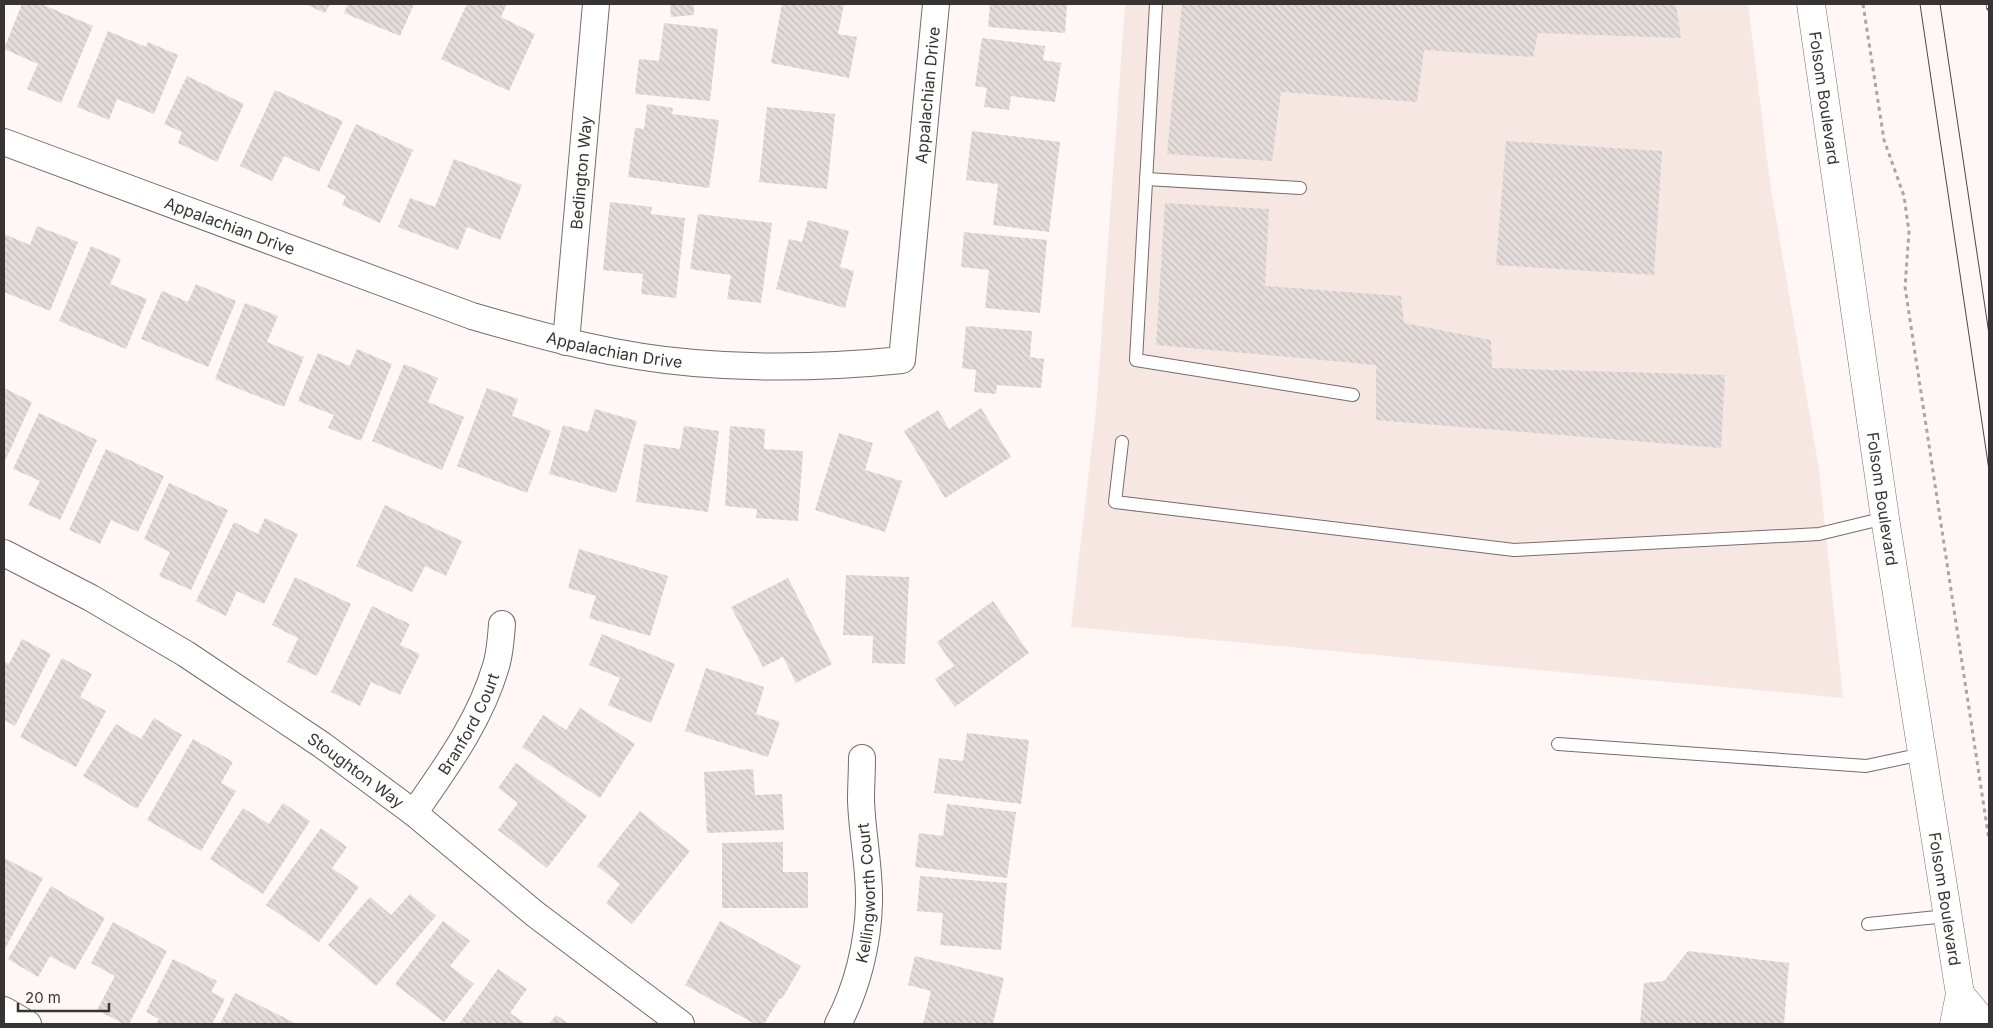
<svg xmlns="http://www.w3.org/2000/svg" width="1993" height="1028" viewBox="0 0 1993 1028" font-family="Inter,sans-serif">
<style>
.built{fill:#f7e7e2}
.building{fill:url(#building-back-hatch)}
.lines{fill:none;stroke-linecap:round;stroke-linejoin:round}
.service-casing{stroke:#746d6b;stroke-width:14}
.minor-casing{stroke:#746d6b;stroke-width:28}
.secondary-casing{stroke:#746d6b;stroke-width:29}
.path{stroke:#aba5a4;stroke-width:3;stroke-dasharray:4 4;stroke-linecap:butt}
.service{stroke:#fff;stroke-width:12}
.minor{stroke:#fff;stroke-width:26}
.secondary{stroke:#fff;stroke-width:28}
.tram{stroke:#4c4847;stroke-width:1}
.rail-casing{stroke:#4c4847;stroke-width:5.5}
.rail{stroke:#fff7f5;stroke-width:4;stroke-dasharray:11;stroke-linecap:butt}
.labels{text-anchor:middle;stroke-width:4;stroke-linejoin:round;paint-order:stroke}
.street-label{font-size:16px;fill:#373433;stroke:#fff7f5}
</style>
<defs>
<pattern id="building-back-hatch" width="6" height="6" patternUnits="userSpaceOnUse" patternTransform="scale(1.25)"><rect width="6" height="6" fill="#e4dcda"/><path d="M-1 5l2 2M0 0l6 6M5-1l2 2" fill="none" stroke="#c4bdbc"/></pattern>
</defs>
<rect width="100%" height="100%" fill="#fff7f5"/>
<polygon class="built" points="1125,4 1748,4 1770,183 1819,469 1843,698 1071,627 1096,410"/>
<g class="building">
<polygon points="22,4 41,4 93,26 61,103 27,89 38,64 4,49"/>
<polygon points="305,4 330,4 325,13"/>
<polygon points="348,4 414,4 400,36 344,13"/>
<polygon points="467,4 507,4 501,17 535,34 509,91 441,59"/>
<polygon points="670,4 694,4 694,15 671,17"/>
<polygon points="782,4 844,4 838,34 857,37 849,78 771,63"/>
<polygon points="990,4 1067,4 1065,33 988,27"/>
<polygon points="1182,4 1676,4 1681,38 1538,33 1533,57 1424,50 1417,102 1281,92 1272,161 1167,154"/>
<polygon points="664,23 718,29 710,101 635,94 639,59 659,61"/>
<polygon points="108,31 146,47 148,42 178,55 154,114 117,99 109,120 77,107"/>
<polygon points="982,38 1045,46 1043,60 1061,63 1055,102 1011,96 1009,110 984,107 987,88 975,86"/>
<polygon points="187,76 244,104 217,162 178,143 182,132 164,124"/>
<polygon points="275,90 343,121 319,172 284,156 272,181 240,166"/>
<polygon points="647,104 673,108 672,114 719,120 709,188 628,177 635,128 644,129"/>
<polygon points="767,107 835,114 827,189 759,182"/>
<polygon points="356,124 413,150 380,223 342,205 346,196 327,187"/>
<polygon points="972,131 1060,142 1049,232 993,225 998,184 966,180"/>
<polygon points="1506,141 1662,151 1654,275 1496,265"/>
<polygon points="454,159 522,185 500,240 467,227 458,250 398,227 410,198 435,207"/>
<polygon points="610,202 652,207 651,214 685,218 676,298 641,294 643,274 603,270"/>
<polygon points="1165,203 1269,209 1265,286 1401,296 1404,323 1491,340 1492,368 1725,375 1721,448 1376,420 1376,365 1156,345"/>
<polygon points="698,214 772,223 761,303 727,299 731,275 690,269"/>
<polygon points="808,220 849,231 840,267 854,271 845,308 776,289 789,239 802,242"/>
<polygon points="37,226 78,242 50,311 4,292 4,234 30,245"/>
<polygon points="964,232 1047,240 1040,313 985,308 989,270 961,267"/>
<polygon points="91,246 121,259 110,284 147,299 126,349 59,321"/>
<polygon points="196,284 236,301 208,367 141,339 162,291 188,302"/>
<polygon points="245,303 278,316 267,342 304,357 284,407 215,379"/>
<polygon points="966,326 1032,331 1030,357 1044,359 1041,388 997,385 996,394 974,392 976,370 962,368"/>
<polygon points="357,349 392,364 361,441 328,428 334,415 298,401 318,353 350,366"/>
<polygon points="404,364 438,378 428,402 464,417 442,470 372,441"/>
<polygon points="4,388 32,402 4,463"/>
<polygon points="487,388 518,399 512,416 551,431 527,493 457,466"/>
<polygon points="981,408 1011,457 945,498 904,431 938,410 949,429"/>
<polygon points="595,409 637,421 616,493 549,474 563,425 588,432"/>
<polygon points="39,413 97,440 60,520 28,505 40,481 13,469"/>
<polygon points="684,426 719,431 708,512 636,502 644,444 680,449"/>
<polygon points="730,426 765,429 764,449 803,451 798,521 756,518 757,509 725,506"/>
<polygon points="839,433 873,443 865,470 902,481 885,532 815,510"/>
<polygon points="106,449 164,476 138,532 111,520 100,544 69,530"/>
<polygon points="169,483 228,510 191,590 159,576 170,552 144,539"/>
<polygon points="385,505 462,541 446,576 425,566 412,592 356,566"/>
<polygon points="265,518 298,534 264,604 237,591 226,616 196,601 234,522 258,534"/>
<polygon points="579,549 668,576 650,636 589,618 596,596 568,588"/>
<polygon points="846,575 909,577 905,664 872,663 873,636 843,635"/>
<polygon points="295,577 351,604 317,676 287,662 298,638 272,625"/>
<polygon points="788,578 832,664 796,683 783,657 763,667 731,607"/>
<polygon points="993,601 1029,653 955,707 935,679 954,666 937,642"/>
<polygon points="372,606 410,624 400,645 420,654 400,695 371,682 360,706 331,692"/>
<polygon points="602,634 675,664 651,723 608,705 620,678 589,665"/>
<polygon points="22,639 51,654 15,726 4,720 4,661 9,664"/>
<polygon points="62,658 92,674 80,697 106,711 76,767 20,737"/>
<polygon points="706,668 764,687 756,714 780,722 768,757 685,731"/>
<polygon points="580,708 635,744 600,798 522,747 543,715 566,730"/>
<polygon points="154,718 182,735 137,809 83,776 116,724 141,739"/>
<polygon points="967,733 1029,740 1021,804 934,793 939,758 963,761"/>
<polygon points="193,739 233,762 221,783 236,791 201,851 147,820"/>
<polygon points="516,763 587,816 547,868 498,830 518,803 498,788"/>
<polygon points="753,769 755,795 782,794 784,830 707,833 704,772"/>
<polygon points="283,803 310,821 263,894 210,859 243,808 269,824"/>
<polygon points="947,804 1016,812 1007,878 915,867 919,833 943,836"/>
<polygon points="640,811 690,851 632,924 606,903 620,884 597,866"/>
<polygon points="321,828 347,847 332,868 359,887 319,942 266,905"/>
<polygon points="783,842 783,872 808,872 808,908 722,908 722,843"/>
<polygon points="4,858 43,878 4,951"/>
<polygon points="920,876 1007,883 1001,950 940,945 943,913 917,911"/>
<polygon points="51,886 105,918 75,970 50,956 38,977 8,959"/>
<polygon points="410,894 436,916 376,986 328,945 370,897 391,915"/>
<polygon points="443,921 470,941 450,966 474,984 444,1022 395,984"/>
<polygon points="720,921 801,966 782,999 780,998 764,1024 755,1024 685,985"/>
<polygon points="113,922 167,951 129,1024 124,1024 97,1010 115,976 91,963"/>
<polygon points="1688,951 1789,963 1784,1024 1640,1024 1644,983 1664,981"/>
<polygon points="915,956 1004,978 993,1024 923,1024 931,991 908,985"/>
<polygon points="173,959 217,981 211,992 225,999 212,1024 156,1024 159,1019 146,1012"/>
<polygon points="498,969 527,989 510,1013 526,1024 459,1024"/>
<polygon points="235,993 295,1023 294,1024 220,1024"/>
<polygon points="556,1015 569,1024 549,1024"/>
</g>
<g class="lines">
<defs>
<g id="service">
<polyline points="1156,4 1136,360 1353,395"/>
<polyline points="1146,179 1300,188"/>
<polyline points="1122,442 1115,502 1514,550 1819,534 1885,518"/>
<polyline points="1558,744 1866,766 1922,754"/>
<polyline points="1868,924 1947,916"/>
</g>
<g id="minor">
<path id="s1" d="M4,142l468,174c72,21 146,41 222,47 69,6 139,4 208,-3l34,-356"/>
<path id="s2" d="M566,342l30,-338"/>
<path id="s3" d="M4,553l87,45 95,56 136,91 92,68 121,101 146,110"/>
<path id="s4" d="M414,813c32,-46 66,-92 82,-147 4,-13 5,-28 6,-42"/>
<polyline points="4,1010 28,1024"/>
<path id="s5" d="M838,1024c19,-36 30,-80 31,-121 1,-34 -7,-69 -8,-103 0,-14 1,-28 1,-42"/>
</g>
<g id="secondary">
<path id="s6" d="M1811,4l74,514 75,476 -6,30"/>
<polyline points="1960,994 1985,1024"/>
</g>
</defs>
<use href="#service" class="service-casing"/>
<use href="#minor" class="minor-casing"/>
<use href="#secondary" class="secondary-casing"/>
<polyline class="path" points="1863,4 1884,140 1904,196 1909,232 1905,287 1989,840"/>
<use href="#service" class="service"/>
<use href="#minor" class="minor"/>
<use href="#secondary" class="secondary"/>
<g class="tram">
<polyline points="1920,4 1989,470"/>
<polyline points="1940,4 1989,334"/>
</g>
<defs>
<polyline id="rail" points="1989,4 1989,8"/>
</defs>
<use href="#rail" class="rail-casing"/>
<use href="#rail" class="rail"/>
</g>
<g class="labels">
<g class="street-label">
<text dy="6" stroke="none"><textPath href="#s1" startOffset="1201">Appalachian Drive</textPath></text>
<text dy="6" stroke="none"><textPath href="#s6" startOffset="95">Folsom Boulevard</textPath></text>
<text dy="6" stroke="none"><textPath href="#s2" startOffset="170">Bedington Way</textPath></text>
<text dy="6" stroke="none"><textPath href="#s1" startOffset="241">Appalachian Drive</textPath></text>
<text dy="6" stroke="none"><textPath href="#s1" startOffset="646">Appalachian Drive</textPath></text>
<text dy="6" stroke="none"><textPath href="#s6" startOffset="500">Folsom Boulevard</textPath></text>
<text dy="6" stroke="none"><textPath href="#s4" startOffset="105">Branford Court</textPath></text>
<text dy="6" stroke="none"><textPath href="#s3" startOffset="414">Stoughton Way</textPath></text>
<text dy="6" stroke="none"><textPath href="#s5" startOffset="136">Kellingworth Court</textPath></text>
<text dy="6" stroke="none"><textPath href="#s6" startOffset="905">Folsom Boulevard</textPath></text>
</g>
</g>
<rect width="1993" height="1028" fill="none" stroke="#373433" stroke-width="10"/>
<path d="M18 1003v8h91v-8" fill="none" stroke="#373433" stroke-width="2.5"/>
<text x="25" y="1003" font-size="15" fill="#373433" stroke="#fff7f5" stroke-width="4" paint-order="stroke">20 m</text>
</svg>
